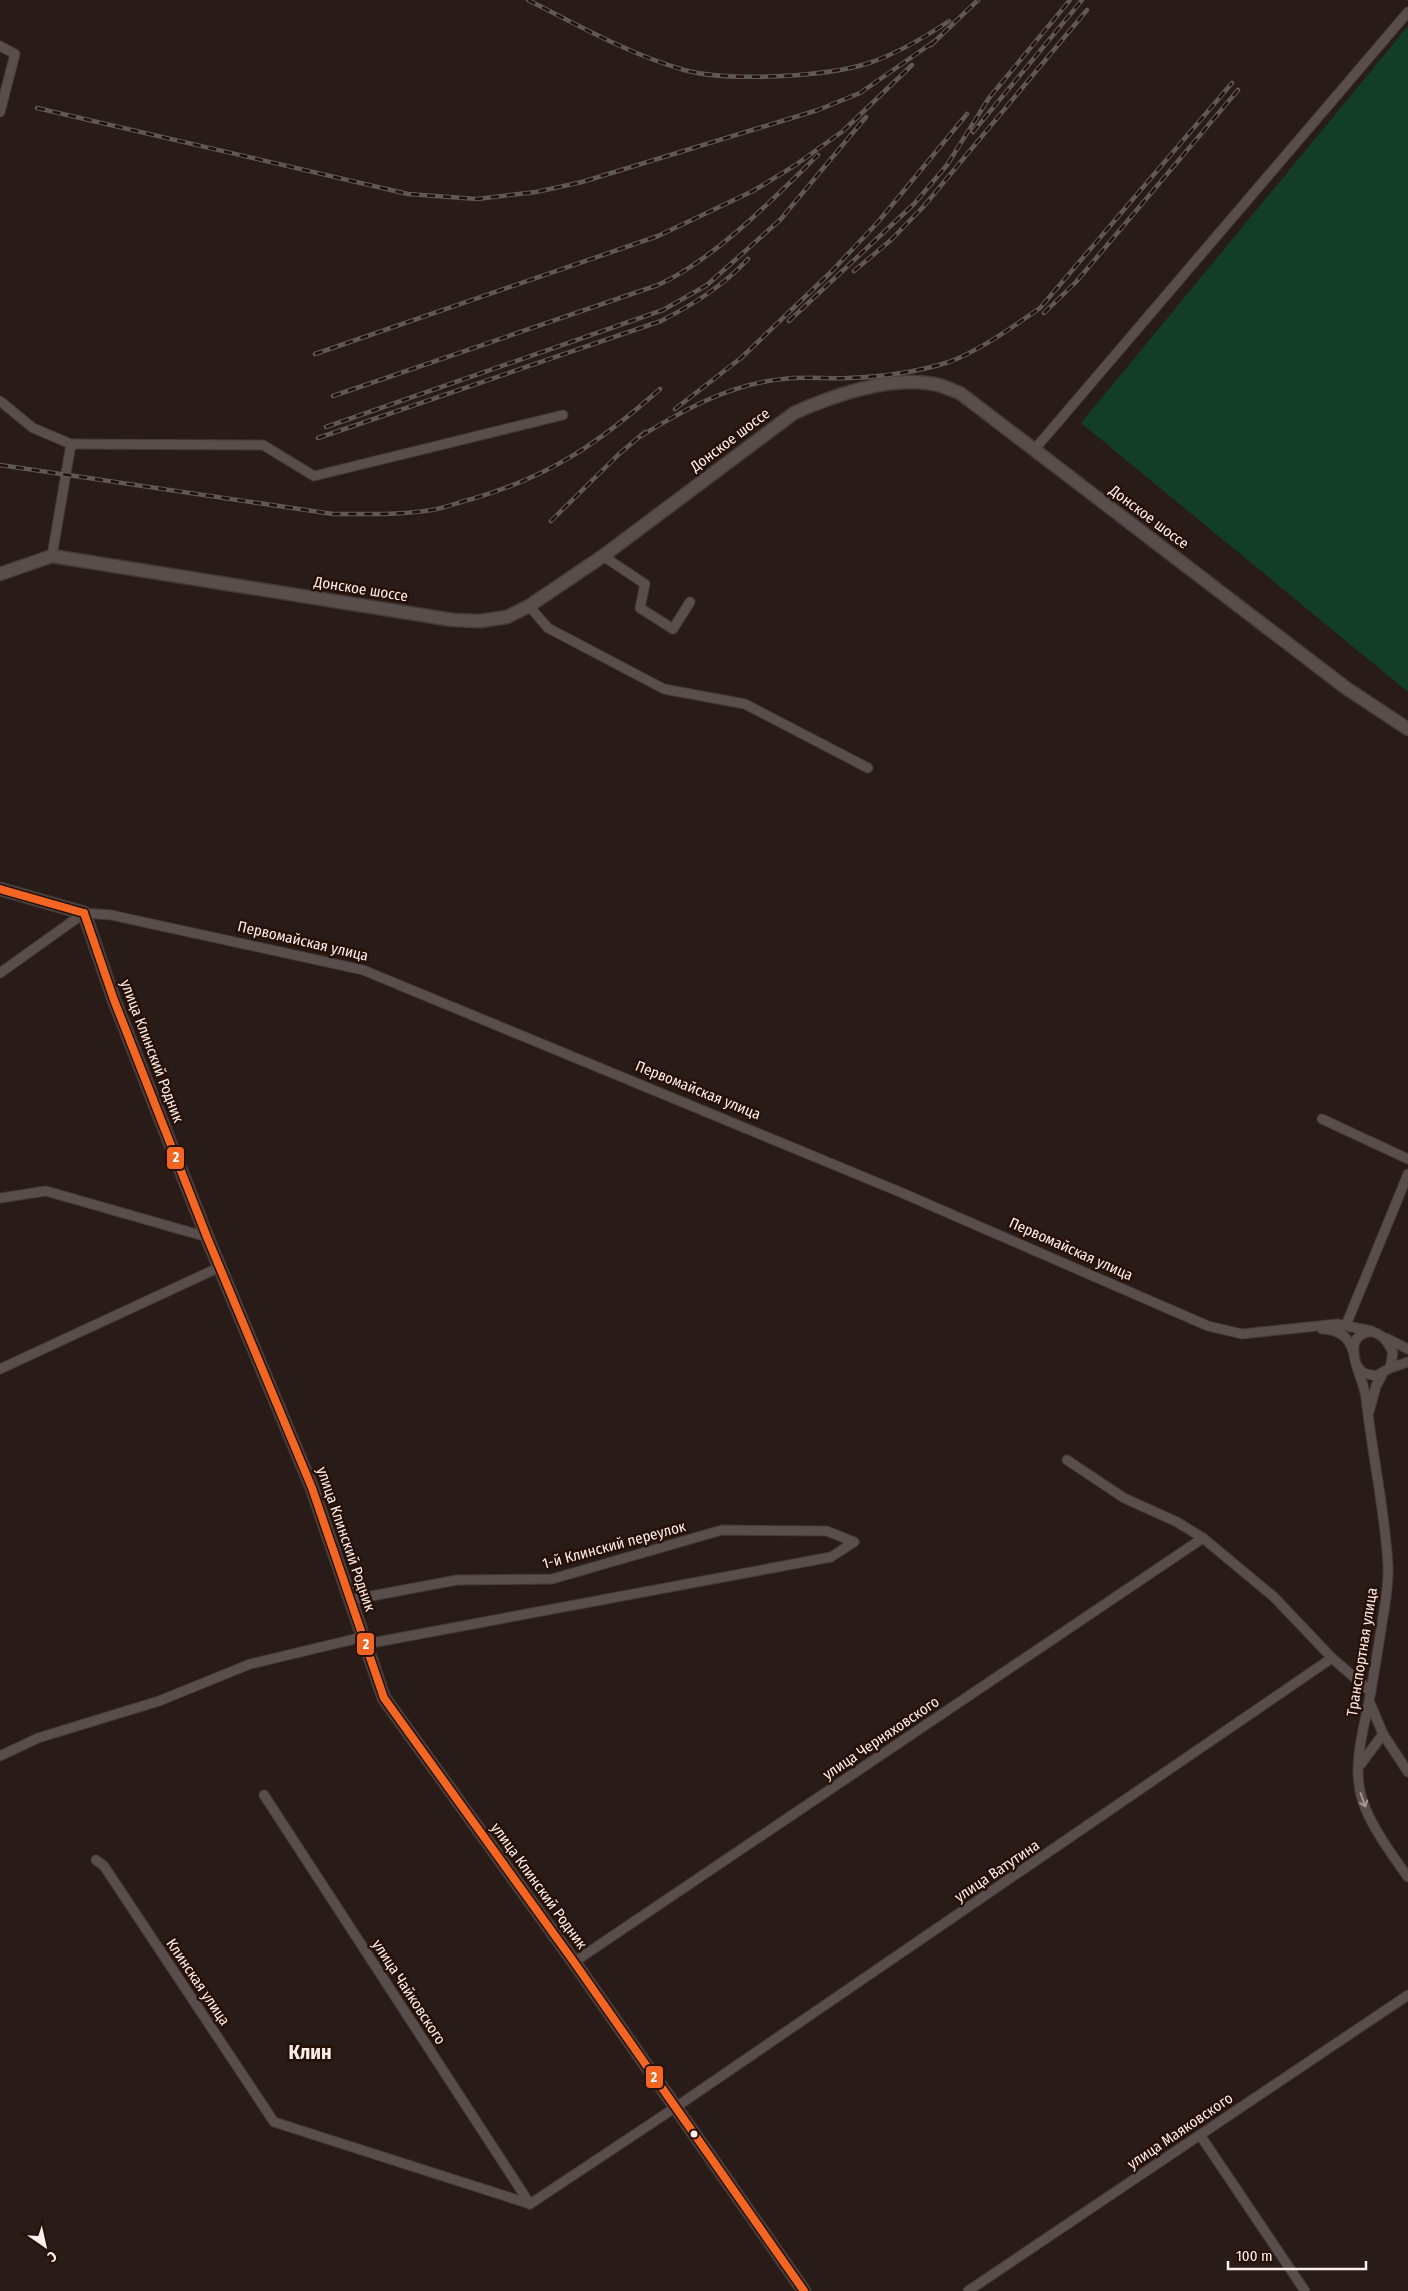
<svg xmlns="http://www.w3.org/2000/svg" width="1408" height="2291" viewBox="0 0 1408 2291" font-family="'Fira Sans Condensed',sans-serif">
<style>
.green{fill:#123e28}
.lines{fill:none;stroke-linecap:round;stroke-linejoin:round}
.street-casing{stroke:#443a36;stroke-width:11}
.secondary-casing{stroke:#443a36;stroke-width:15}
.street{stroke:#594e4b;stroke-width:9}
.secondary{stroke:#594e4b;stroke-width:12}
.rail-casing{stroke:#605854;stroke-width:4.5}
.rail{stroke:#261008;stroke-width:2.5;stroke-dasharray:8;stroke-linecap:butt}
.bus-1-casing{stroke:#261008;stroke-width:11}
.bus-1{stroke:#f26522;stroke-width:8}
.oneway{stroke:#a39693}
.bus-dot{fill:#fdefea;stroke:#261008;stroke-width:2}
.labels{text-anchor:middle;stroke-width:5;stroke-linejoin:round;paint-order:stroke}
.street-label{font-size:15px;fill:#fdefea;stroke:#261008}
.district-label{font-size:20px;font-weight:bold;fill:#fdefea;stroke:#261008}
.line-badge{stroke:#261008;stroke-width:2}
.badge-label{font-size:14px;text-anchor:middle;font-weight:bold;fill:#fff}
</style>
<rect width="100%" height="100%" fill="#291c18"/>
<polygon class="green" points="1408,26 1408,692 1081,423"/>
<g class="lines">
<defs>
<g id="street">
<polyline points="0,46 15,54 0,112"/>
<polyline points="0,401 33,428 71,444 52,556"/>
<polyline points="71,444 263,445 314,476 563,415"/>
<polyline points="1034,450 1408,12"/>
<polyline points="603,556 645,584 640,608 673,629 690,602"/>
<polyline points="529,606 548,628 664,689 745,704 868,768"/>
<polyline points="0,973 84,913 111,915 363,970 900,1192 1208,1326 1242,1334 1337,1324 1372,1331"/>
<polyline points="1322,1119 1408,1159"/>
<polyline points="0,1198 46,1191 207,1237"/>
<polyline points="1346,1325 1408,1174"/>
<path d="M1322,1329c16,1 26,6 31,22"/>
<polyline points="1386,1338 1408,1349"/>
<path d="M1357,1366l6,7 13,3 14,-8 3,-15c-4,-9 -8,-16 -17,-20 -9,-4 -21,3 -22,13 -2,17 10,35 12,52 6,56 19,112 22,168 1,19 -3,38 -6,57 -4,26 -8,52 -13,78 -6,31 -17,67 -7,98 8,26 30,56 46,78"/>
<polyline points="1390,1368 1408,1362"/>
<polyline points="0,1369 220,1267"/>
<polyline points="1369,1412 1376,1386 1382,1375"/>
<polyline points="1067,1460 1124,1498 1177,1522 1203,1538 1274,1597 1332,1658 1371,1692"/>
<polyline points="350,1600 457,1580 552,1579 722,1530 827,1531 854,1542"/>
<polyline points="366,1644 831,1557 854,1542"/>
<polyline points="1370,1703 1383,1734 1408,1772"/>
<polyline points="0,1756 38,1738 159,1701 250,1664 363,1637"/>
<polyline points="1361,1764 1383,1734"/>
<polyline points="264,1795 530,2204"/>
<polyline points="96,1860 104,1866 274,2122 530,2204"/>
<polyline points="574,1962 1203,1538"/>
<polyline points="1200,2135 1305,2291"/>
<polyline points="530,2204 676,2107 1332,1658"/>
<polyline points="968,2291 1408,1995"/>
</g>
<g id="secondary">
<path d="M0,574l52,-18 401,64 27,1 27,-4 22,-11 74,-50 191,-143c40,-18 96,-37 140,-29 8,1 17,6 26,9l386,295 62,41"/>
<polyline points="0,889 84,913 114,1000 207,1237 312,1488 384,1698 574,1962 804,2291"/>
</g>
</defs>
<use href="#street" class="street-casing"/>
<use href="#secondary" class="secondary-casing"/>
<use href="#street" class="street"/>
<use href="#secondary" class="secondary"/>
<defs>
<g id="rail">
<path d="M528,0c51,26 101,54 156,70 44,12 142,7 185,-7 29,-10 55,-25 80,-42"/>
<polyline points="931,45 978,0"/>
<polyline points="37,108 408,194 477,199 536,192 582,182 818,110 860,93 935,41"/>
<polyline points="973,132 1082,0"/>
<polyline points="854,271 891,240 924,206 1087,10"/>
<polyline points="1044,313 1076,282 1238,90"/>
<polyline points="789,321 914,204 947,165 989,98 1070,0"/>
<polyline points="315,354 658,236 753,191 794,166 843,131 912,65"/>
<path d="M333,396l325,-111c57,-26 115,-86 160,-130"/>
<polyline points="675,409 741,358 831,272 878,222 967,114"/>
<polyline points="326,427 663,310 707,285 780,220 866,117"/>
<path d="M641,436c44,-27 90,-52 142,-57 22,-3 44,0 65,-1 33,-1 69,-6 101,-16 30,-11 65,-36 91,-54l192,-225"/>
<path d="M318,438l343,-117c33,-17 62,-35 87,-62"/>
<path d="M0,465l333,49c33,0 66,1 99,-4 13,-2 27,-8 40,-11 79,-23 127,-56 188,-110"/>
<polyline points="551,521 619,454 645,432"/>
</g>
</defs>
<use href="#rail" class="rail-casing"/>
<use href="#rail" class="rail"/>
<defs>
<g id="bus-1">
<polyline points="0,889 84,913"/>
<polyline points="84,913 114,1000 207,1237 312,1488 384,1698 574,1962 804,2291"/>
</g>
</defs>
<use href="#bus-1" class="bus-1-casing"/>
<use href="#bus-1" class="bus-1"/>
</g>
<defs><path id="oneway-shaft" d="M-6 0H5M1.5-3L5.5 0L1.5 3" fill="none" stroke-width="1.6" stroke-linecap="round" stroke-linejoin="round" transform="scale(1.25)"/></defs>
<use class="oneway" href="#oneway-shaft" transform="translate(1363 1800) rotate(70)"/>
<circle class="bus-dot" cx="694" cy="2134" r="4.5"/>
<g class="labels">
<g class="street-label">
<text transform="translate(730 440) rotate(-37)" y="5">Донское шоссе</text>
<text transform="translate(1149 517) rotate(37)" y="5">Донское шоссе</text>
<text transform="translate(361 589) rotate(9)" y="5">Донское шоссе</text>
<text transform="translate(303 941) rotate(13)" y="5">Первомайская улица</text>
<text transform="translate(152 1051) rotate(69)" y="5">улица Клинский Родник</text>
<text transform="translate(698 1090) rotate(22)" y="5">Первомайская улица</text>
<text transform="translate(1071 1249) rotate(24)" y="5">Первомайская улица</text>
<text transform="translate(346 1539) rotate(71)" y="5">улица Клинский Родник</text>
<text transform="translate(614 1545) rotate(-15)" y="5">1-й Клинский переулок</text>
<text transform="translate(1362 1652) rotate(-81)" y="5">Транспортная улица</text>
<text transform="translate(881 1738) rotate(-34)" y="5">улица Черняховского</text>
<text transform="translate(997 1871) rotate(-34)" y="5">улица Ватутина</text>
<text transform="translate(539 1886) rotate(54)" y="5">улица Клинский Родник</text>
<text transform="translate(198 1982) rotate(56)" y="5">Клинская улица</text>
<text transform="translate(409 1992) rotate(57)" y="5">улица Чайковского</text>
<text transform="translate(1180 2131) rotate(-34)" y="5">улица Маяковского</text>
</g>
<g class="district-label">
<text x="310" y="2059">Клин</text>
</g>
</g>
<g class="line-badge">
<rect x="166" y="1146" width="19" height="24" rx="5" fill="#f26522"/>
<rect x="356" y="1632" width="19" height="24" rx="5" fill="#f26522"/>
<rect x="645" y="2065" width="19" height="24" rx="5" fill="#f26522"/>
</g>
<g class="badge-label">
<text x="176" y="1162">2</text>
<text x="366" y="1649">2</text>
<text x="654" y="2082">2</text>
</g>
<g transform="translate(45 2246) rotate(146)" stroke="#261008" stroke-width="4" paint-order="stroke">
<path d="M0-4L9 19L0 12L-9 19Z" fill="#fdefea"/>
<text y="-8" font-size="14" font-weight="bold" text-anchor="middle" fill="#fdefea">С</text>
</g>
<path d="M1228 2261v8h138v-8" fill="none" stroke="#fdefea" stroke-width="2.5"/>
<text x="1236" y="2261" font-size="15" fill="#fdefea" stroke="#261008" stroke-width="4" paint-order="stroke">100 m</text>
</svg>
